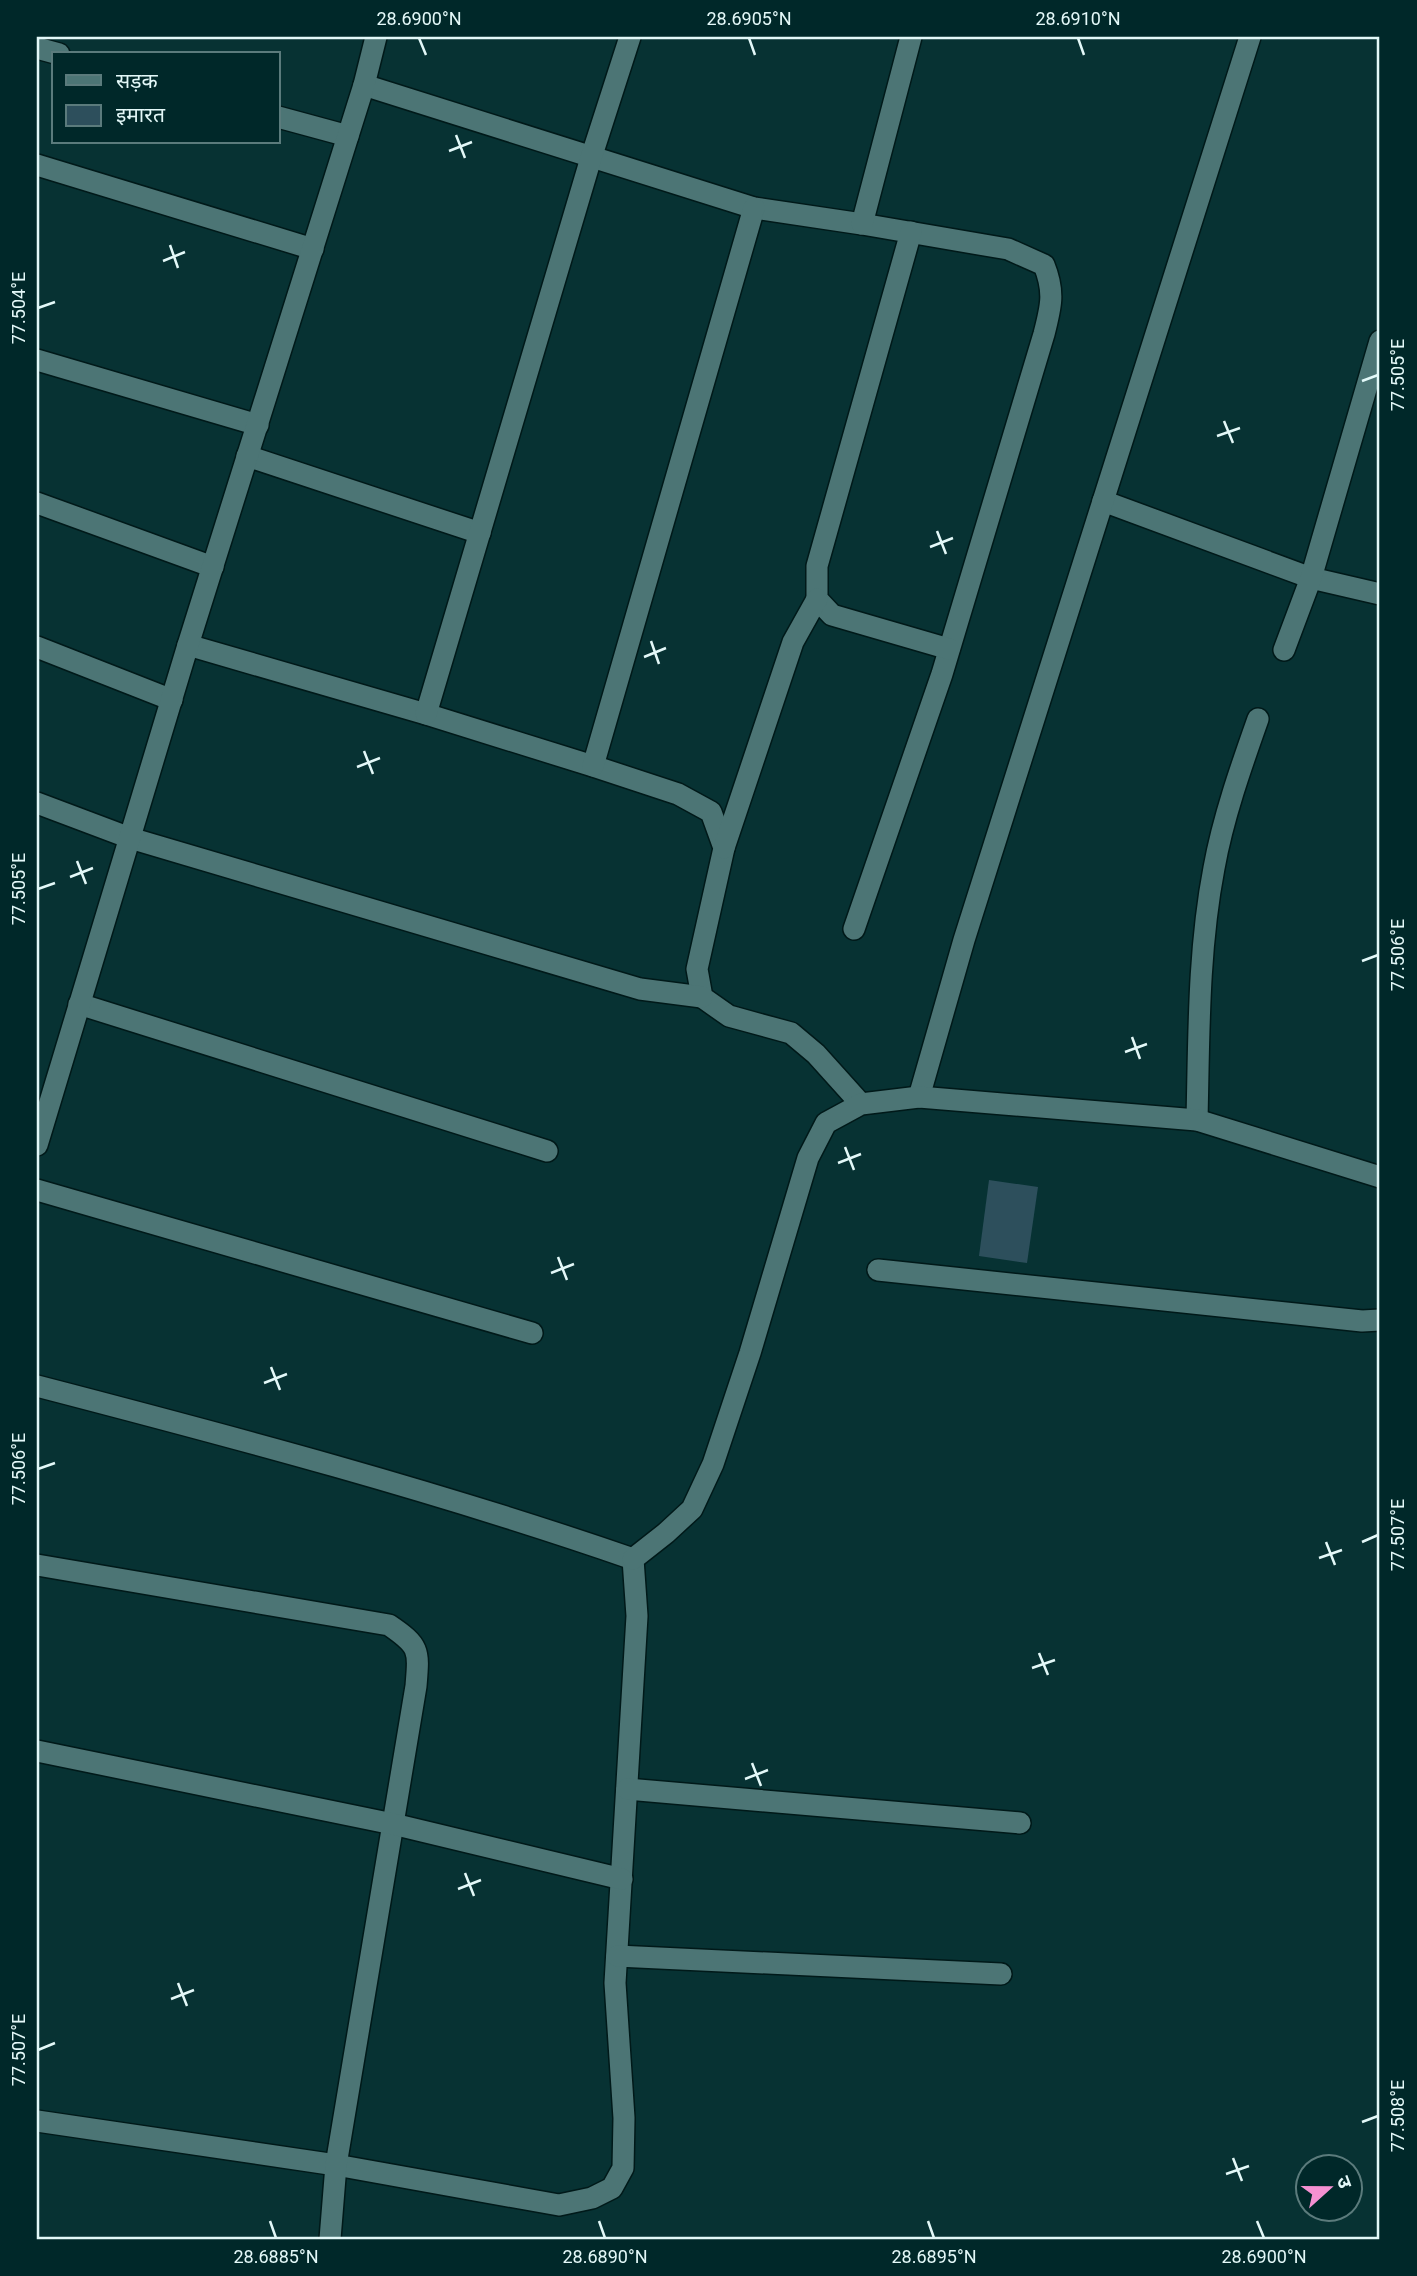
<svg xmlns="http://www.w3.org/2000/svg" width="1417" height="2276" viewBox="0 0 1417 2276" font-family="Roboto,'Noto Sans Devanagari',sans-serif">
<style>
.building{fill:#2d4f5c}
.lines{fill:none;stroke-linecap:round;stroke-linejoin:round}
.street-casing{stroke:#001919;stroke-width:24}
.street{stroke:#4c7575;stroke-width:21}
.ticks{fill:none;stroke:#e3f8f8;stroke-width:2.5}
.neatline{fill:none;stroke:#e3f8f8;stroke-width:2.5}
.ticks-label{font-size:18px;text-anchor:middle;fill:#e3f8f8}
</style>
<rect width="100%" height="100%" fill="#073233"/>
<polygon class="building" points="989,1180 1038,1187 1027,1263 979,1256"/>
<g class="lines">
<defs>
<g id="street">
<polyline points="37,48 59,54"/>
<path d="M364,85l390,123 108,16 146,25 36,16c11,27 7,42 0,69l-102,340 -88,255"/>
<polyline points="278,117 348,136"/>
<polyline points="37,165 313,249"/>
<polyline points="862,224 911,37"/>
<polyline points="911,232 817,566 817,599 832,615 949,649"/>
<polyline points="37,360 258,425"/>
<polyline points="247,456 480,533"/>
<polyline points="1103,501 1311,578 1380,594"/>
<polyline points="37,503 213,567"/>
<polyline points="188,645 426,714 593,766 678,794 711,812 724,848 697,969 702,997 729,1016 791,1033 816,1054 861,1104"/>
<polyline points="37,647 172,700"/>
<polyline points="1284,650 1311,578 1380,341"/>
<polyline points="426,714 591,158 630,37"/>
<polyline points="593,766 754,208"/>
<polyline points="37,803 130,838 640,989 702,997"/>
<polyline points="724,848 793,642 817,599"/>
<polyline points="79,1004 547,1151"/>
<polyline points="919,1097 964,940 1250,37"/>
<path d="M1197,1120c2,-84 1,-169 17,-252 9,-50 27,-101 44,-149"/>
<polyline points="37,1145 188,645 364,85 376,37"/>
<polyline points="37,1190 532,1333"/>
<polyline points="878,1270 1362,1321 1380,1320"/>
<path d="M37,1386c200,52 400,105 596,173l4,57 -22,367 9,135 -1,50 -11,20 -20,10 -33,7 -223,-40 -299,-44"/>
<polyline points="633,1559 666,1533 692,1509 713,1464 750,1353 808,1158 826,1123 861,1104 919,1097 1197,1120 1380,1177"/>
<path d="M37,1565l352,60c31,21 30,25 27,61l-80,479 -6,74"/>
<polyline points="37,1751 393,1824 622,1879"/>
<polyline points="627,1789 1020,1823"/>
<polyline points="617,1956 1001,1974"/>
</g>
</defs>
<use href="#street" class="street-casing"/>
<use href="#street" class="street"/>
</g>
<path class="ticks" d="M419,38l7,17M749,38l6,17M1078,38l6,17M456,135l9,23M449,151l23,-9M170,245l8,23M163,261l22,-9M38,308l17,-6M1362,381l16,-6M1224,421l9,22M1217,436l23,-8M937,531l9,23M930,547l23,-9M651,641l8,23M644,657l22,-9M364,751l9,23M357,767l23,-9M77,861l9,23M70,877l23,-9M38,889l17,-6M1362,961l16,-6M1132,1037l8,22M1125,1052l22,-8M845,1147l9,23M838,1163l23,-9M558,1257l9,23M551,1273l23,-9M271,1367l9,23M264,1383l23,-9M38,1469l17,-6M1326,1542l9,23M1362,1542l16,-7M1319,1558l23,-8M1039,1653l9,22M1032,1668l23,-8M752,1763l9,23M745,1779l23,-9M465,1873l9,23M458,1889l23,-9M178,1983l9,23M171,1999l23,-9M38,2050l17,-7M1362,2122l16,-6M1233,2158l9,23M1226,2174l23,-8M270,2221l6,17M599,2221l6,17M928,2221l6,17M1257,2221l7,17"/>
<rect width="1417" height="2276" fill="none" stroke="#002829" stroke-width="77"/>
<rect x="52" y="52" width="228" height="91" fill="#002829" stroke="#5b7b7c" stroke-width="2"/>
<rect x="66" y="75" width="35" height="10" fill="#4c7575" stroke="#5b7b7c" stroke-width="2"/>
<text x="116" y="88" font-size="21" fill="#e3f8f8">सड़क</text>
<rect x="66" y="105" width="35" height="21" fill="#2d4f5c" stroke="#5b7b7c" stroke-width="2"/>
<text x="116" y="122" font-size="21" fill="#e3f8f8">इमारत</text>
<g transform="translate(1329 2188) rotate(69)"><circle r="33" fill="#002829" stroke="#5b7b7c" stroke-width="2"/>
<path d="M0-5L12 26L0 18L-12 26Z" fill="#f591d2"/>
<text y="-10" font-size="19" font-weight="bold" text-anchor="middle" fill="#e3f8f8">उ</text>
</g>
<rect x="38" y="38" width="1340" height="2200" class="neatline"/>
<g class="ticks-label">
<text x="419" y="25">28.6900°N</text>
<text x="749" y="25">28.6905°N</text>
<text x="1078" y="25">28.6910°N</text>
<text transform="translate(19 308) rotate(-90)" y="6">77.504°E</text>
<text transform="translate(1398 375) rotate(-90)" y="6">77.505°E</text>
<text transform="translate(19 889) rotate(-90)" y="6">77.505°E</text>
<text transform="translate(1398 955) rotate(-90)" y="6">77.506°E</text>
<text transform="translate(19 1469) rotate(-90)" y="6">77.506°E</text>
<text transform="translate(1398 1535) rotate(-90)" y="6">77.507°E</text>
<text transform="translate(19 2050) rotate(-90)" y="6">77.507°E</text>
<text transform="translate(1398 2116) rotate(-90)" y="6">77.508°E</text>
<text x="276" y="2263">28.6885°N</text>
<text x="605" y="2263">28.6890°N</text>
<text x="934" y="2263">28.6895°N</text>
<text x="1264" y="2263">28.6900°N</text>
</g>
</svg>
